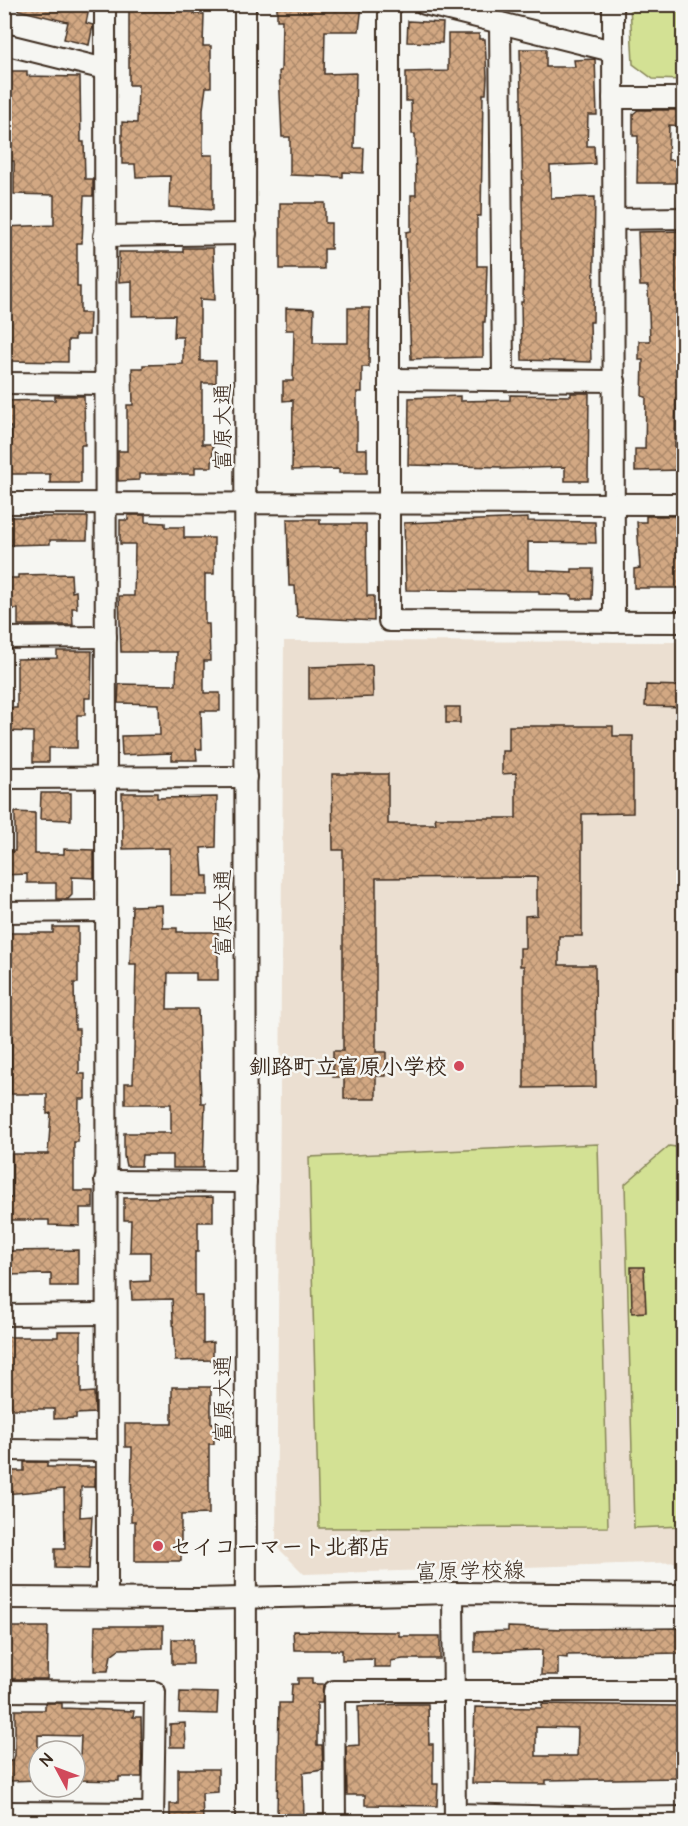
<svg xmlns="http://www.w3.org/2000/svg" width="688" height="1826" viewBox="0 0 688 1826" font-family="'Architects Daughter','Klee One',sans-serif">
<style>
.built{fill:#ebdfd1}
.park{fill:#d3e194;stroke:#878659;stroke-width:1.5}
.building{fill:url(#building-cross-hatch);stroke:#3b2a1e;stroke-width:1.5;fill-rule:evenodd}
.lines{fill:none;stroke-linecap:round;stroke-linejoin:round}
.minor-casing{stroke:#3b2a1e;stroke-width:24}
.minor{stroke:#f6f6f2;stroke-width:20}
.poi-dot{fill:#d1495b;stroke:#f6f6f2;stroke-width:2}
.labels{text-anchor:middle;stroke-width:5;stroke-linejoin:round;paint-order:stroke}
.street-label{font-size:22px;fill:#3b2a1e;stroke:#f6f6f2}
.poi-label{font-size:22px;font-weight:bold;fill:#3b2a1e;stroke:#f6f6f2;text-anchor:end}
</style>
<defs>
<pattern id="building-cross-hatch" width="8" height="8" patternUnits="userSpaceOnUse" patternTransform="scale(1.5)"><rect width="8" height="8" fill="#d2a883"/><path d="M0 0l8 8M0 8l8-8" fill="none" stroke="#ac896b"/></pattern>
</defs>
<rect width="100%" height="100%" fill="#f6f6f2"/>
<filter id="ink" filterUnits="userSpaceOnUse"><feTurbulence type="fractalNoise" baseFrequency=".0167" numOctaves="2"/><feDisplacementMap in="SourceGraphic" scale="12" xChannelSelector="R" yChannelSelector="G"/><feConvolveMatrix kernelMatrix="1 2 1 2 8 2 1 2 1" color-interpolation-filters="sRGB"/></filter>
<g filter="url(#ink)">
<polygon class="built" points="284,641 683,642 683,1562 304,1574 276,1546"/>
<g class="park">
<polygon points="630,5 683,5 683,80 653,79 633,64"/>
<polygon points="598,1144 608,1527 319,1528 309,1157"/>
<polygon points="669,1146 683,1148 683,1526 634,1528 625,1184"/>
</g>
<g class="building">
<polygon points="18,4 90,4 86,23 93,25 89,45 64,39 68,22 18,10"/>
<polygon points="172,4 195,4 194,14 204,14 203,46 211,46 211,87 206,87 203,109 203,155 213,155 213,210 169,207 170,176 136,177 135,164 122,164 122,122 137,123 138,85 129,85 129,10 172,11"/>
<polygon points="288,4 362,5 359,31 325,31 324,74 356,73 354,148 364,148 363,173 343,172 343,177 290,175 290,137 282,137 279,71 281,71 282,20 277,20 277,7"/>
<polygon points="408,21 443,23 442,43 407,42"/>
<polygon points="448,34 479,34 479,39 485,39 487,77 486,94 483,94 481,216 477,216 477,266 487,266 485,322 483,322 483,357 411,359 406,232 411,231 411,195 416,195 415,134 412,134 411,101 406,101 406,72 448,71"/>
<polygon points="520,49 546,49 546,67 575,67 574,60 595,59 597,115 588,115 587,146 594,146 595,164 550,166 551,198 595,197 593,322 590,322 591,362 522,360 521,302 523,302 524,250"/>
<polygon points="4,71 27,71 27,76 80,77 81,142 84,142 85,179 93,179 93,196 84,196 82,243 77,243 77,287 80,287 80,313 90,313 89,335 75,335 75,340 68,340 68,362 7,361 4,227 54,225 54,195 14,194 14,161 4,161"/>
<polygon points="638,110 684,110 684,126 669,125 668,160 684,160 684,183 637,183 638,136 633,136 633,114"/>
<polygon points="280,203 325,203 325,223 331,223 331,249 324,249 324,269 280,269"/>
<polygon points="684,231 684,398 676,398 675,449 684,449 684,470 635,471 635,449 645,449 646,397 642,396 643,360 639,360 639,341 650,341 648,286 640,286 638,232"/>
<polygon points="183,248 213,248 215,300 200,299 200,361 216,361 216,383 202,383 202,444 213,444 212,467 195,467 195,474 139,474 139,480 118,481 118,451 127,451 127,405 133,405 132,368 143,368 143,365 183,364 183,337 174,337 175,315 132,316 132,281 119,282 119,252 183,252"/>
<polygon points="286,308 314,309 313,343 348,343 348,308 370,308 369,367 362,367 362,392 357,392 357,449 367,449 367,473 339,473 339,469 292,470 293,400 283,401 283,381 293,381 294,330 286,330"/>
<polygon points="571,393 589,393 588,481 565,481 565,467 501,469 501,467 408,465 409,398 460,396 460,401 510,400 510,395 571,396"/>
<polygon points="55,396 84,396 85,445 81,445 81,483 50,483 50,474 11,474 11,427 4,427 4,401 55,400"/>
<polygon points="128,515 145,515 145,522 165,523 165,527 184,527 184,538 214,538 214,574 205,574 205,624 209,624 210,661 204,661 204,693 220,693 220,711 201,711 202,749 196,749 197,760 172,760 172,753 122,755 121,736 160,735 159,704 118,703 119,684 176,685 177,652 121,652 119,596 134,596 135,544 120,544 120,520 128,520"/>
<polygon points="646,516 684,516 684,588 634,588 634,569 640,568 637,522 646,522"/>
<polygon points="9,517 88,517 87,540 50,540 50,544 9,545"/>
<polygon points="528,518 528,521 595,522 596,543 528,542 528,570 572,572 572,569 593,569 592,599 572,599 572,595 539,594 539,591 406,590 404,523"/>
<polygon points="287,519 320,519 320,524 366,524 367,596 374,596 374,621 297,617 295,586 289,586"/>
<polygon points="71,574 72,592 76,591 77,608 72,608 73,625 18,625 18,609 4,609 4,578 18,578 18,575"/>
<polygon points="57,651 92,651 91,698 85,698 85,715 77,715 77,748 49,748 49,762 33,762 33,732 8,731 9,708 17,708 17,659 57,658"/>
<polygon points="372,665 373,697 309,699 309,667"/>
<polygon points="646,685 684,686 684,707 645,706"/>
<rect x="446" y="707" width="14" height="16"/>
<polygon points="509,726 613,726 613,736 633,736 633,813 582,814 582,936 559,936 559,965 595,965 596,1087 524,1088 524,966 520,966 520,948 525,948 525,916 537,915 537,877 376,878 376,1052 386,1052 386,1076 376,1076 376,1099 344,1099 344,1077 333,1077 333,1051 343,1051 343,850 333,850 332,774 388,774 388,824 436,824 435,818 516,818 516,773 502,774 502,751 509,751"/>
<polygon points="41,793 71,793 71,820 40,819"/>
<polygon points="122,793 157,793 157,798 217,797 216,847 201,848 203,876 208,876 208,895 170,895 170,848 123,849"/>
<polygon points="15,812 35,813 35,854 64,854 64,849 94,850 94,878 72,877 72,895 68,899 56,899 56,883 27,883 27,874 4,875 4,851 15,851"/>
<polygon points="162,905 163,928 177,928 177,932 218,932 218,980 196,980 196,973 168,973 167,1009 198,1009 201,1103 205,1103 203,1168 173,1168 173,1155 142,1155 141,1166 126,1166 124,1156 124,1133 171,1133 171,1104 125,1104 125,1083 133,1083 134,1048 136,964 130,964 132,906"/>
<polygon points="53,927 78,927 78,983 74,983 75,1029 79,1029 79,1074 85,1074 85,1099 79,1099 78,1142 74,1142 74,1191 93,1191 93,1208 80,1208 80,1226 49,1225 49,1220 4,1220 4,1198 12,1198 12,1154 48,1154 51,1113 47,1114 47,1094 11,1094 12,1022 10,1022 10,996 6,996 4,982 4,933 53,933"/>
<polygon points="213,1197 213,1222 198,1222 198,1252 195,1252 195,1296 203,1296 203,1343 213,1342 213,1360 175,1361 172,1299 132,1300 131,1282 150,1281 150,1252 130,1252 131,1220 124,1220 124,1198"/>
<polygon points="78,1250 78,1286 51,1286 51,1274 6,1275 6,1251"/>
<polygon points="631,1267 644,1267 646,1312 632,1313"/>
<polygon points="58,1331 81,1331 81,1393 94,1392 95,1413 76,1414 76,1418 54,1419 54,1409 4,1409 4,1337 58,1337"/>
<polygon points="172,1387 211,1387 211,1423 214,1423 214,1444 209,1444 209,1514 181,1515 181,1561 135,1561 135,1521 131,1521 132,1447 125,1447 125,1424 172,1424"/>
<polygon points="24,1462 47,1462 47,1467 95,1467 95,1487 81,1487 80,1517 92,1516 89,1569 55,1568 55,1549 65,1549 64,1489 4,1494 4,1471 24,1471"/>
<polygon points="95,1626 163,1626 163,1648 119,1649 111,1655 108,1671 94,1671"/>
<polygon points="4,1627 48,1627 47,1679 4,1679"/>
<polygon points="508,1627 564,1629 681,1628 681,1653 567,1655 567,1658 558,1657 558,1675 541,1675 542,1650 475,1652 475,1632 508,1631"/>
<polygon points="293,1631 399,1632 399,1636 440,1636 440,1659 403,1659 391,1661 391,1667 374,1667 374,1659 342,1660 342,1650 294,1650"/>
<rect x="172" y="1639" width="21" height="25"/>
<polygon points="298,1678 312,1678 312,1684 323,1684 322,1703 317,1703 317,1745 322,1745 323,1770 303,1773 304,1821 283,1821 283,1815 277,1815 279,1703 291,1703 292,1684 298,1684"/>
<polygon points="180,1692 218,1693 217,1714 179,1713"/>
<polygon points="45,1703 62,1703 62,1708 134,1711 133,1717 141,1717 142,1777 119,1777 119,1781 79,1780 81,1736 38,1735 38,1780 9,1781 9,1761 13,1761 15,1755 15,1710 45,1710"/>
<polygon points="399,1704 428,1704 429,1744 433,1744 433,1784 438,1784 437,1806 365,1805 365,1795 347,1795 346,1746 359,1745 358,1707"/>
<path d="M542,1704l137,2 3,72 -136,2v4l-74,-1 3,-76 67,1zM536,1727l42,1 -1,28h-41z"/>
<polygon points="185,1723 186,1747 170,1747 170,1724"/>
<polygon points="178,1769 218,1769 218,1792 202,1793 203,1821 170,1821 170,1804 178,1804"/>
</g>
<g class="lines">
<defs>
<g id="minor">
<polyline points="105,4 107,1597"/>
<polyline points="245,4 246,1822"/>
<polyline points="389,4 389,621 684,622"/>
<polyline points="425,4 612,51"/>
<polyline points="613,4 614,622"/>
<polyline points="500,23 503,378"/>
<polyline points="4,44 105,69"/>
<polyline points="613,98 684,98"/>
<polyline points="614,219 684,218"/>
<polyline points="104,236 246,234"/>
<polyline points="390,379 615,381"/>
<polyline points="4,383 105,384"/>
<polyline points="4,503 684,504"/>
<polyline points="4,638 106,637"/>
<polyline points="4,778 246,777"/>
<polyline points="4,912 106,911"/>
<polyline points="105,1181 246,1182"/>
<polyline points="4,1315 104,1314"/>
<polyline points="4,1450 107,1451"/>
<polyline points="453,1593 455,1822"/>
<polyline points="4,1598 199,1599 453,1593 684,1595"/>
<polyline points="4,1691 155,1692 153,1822"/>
<polyline points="4,1812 153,1813"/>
<polyline points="455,1814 611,1818 684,1817"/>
<polyline points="335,1822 334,1691 684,1691"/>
</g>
</defs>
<use href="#minor" class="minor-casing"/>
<use href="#minor" class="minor"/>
</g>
</g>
<g class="poi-dot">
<circle cx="459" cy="1066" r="6"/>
<circle cx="158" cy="1546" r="6"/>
</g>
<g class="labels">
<g class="street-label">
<text transform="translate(222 427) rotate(-90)" y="8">富原大通</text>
<text transform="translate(222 913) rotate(-90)" y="8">富原大通</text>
<text transform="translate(222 1399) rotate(-90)" y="8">富原大通</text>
<text transform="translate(470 1570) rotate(-1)" y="8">富原学校線</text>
</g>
<g class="poi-label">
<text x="447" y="1074">釧路町立富原小学校</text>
<text x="170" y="1554" text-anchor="start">セイコーマート北都店</text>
</g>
</g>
<rect width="688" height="1826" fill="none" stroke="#f6f6f2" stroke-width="24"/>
<rect x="12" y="12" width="664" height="1802" fill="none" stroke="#3b2a1e" stroke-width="2" filter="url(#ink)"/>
<g transform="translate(57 1769) rotate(311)"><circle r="28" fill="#f6f6f2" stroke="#aba49d" stroke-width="1.5"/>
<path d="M0-4.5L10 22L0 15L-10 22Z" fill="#d1495b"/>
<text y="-9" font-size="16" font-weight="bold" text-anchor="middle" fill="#3b2a1e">N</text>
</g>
</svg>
